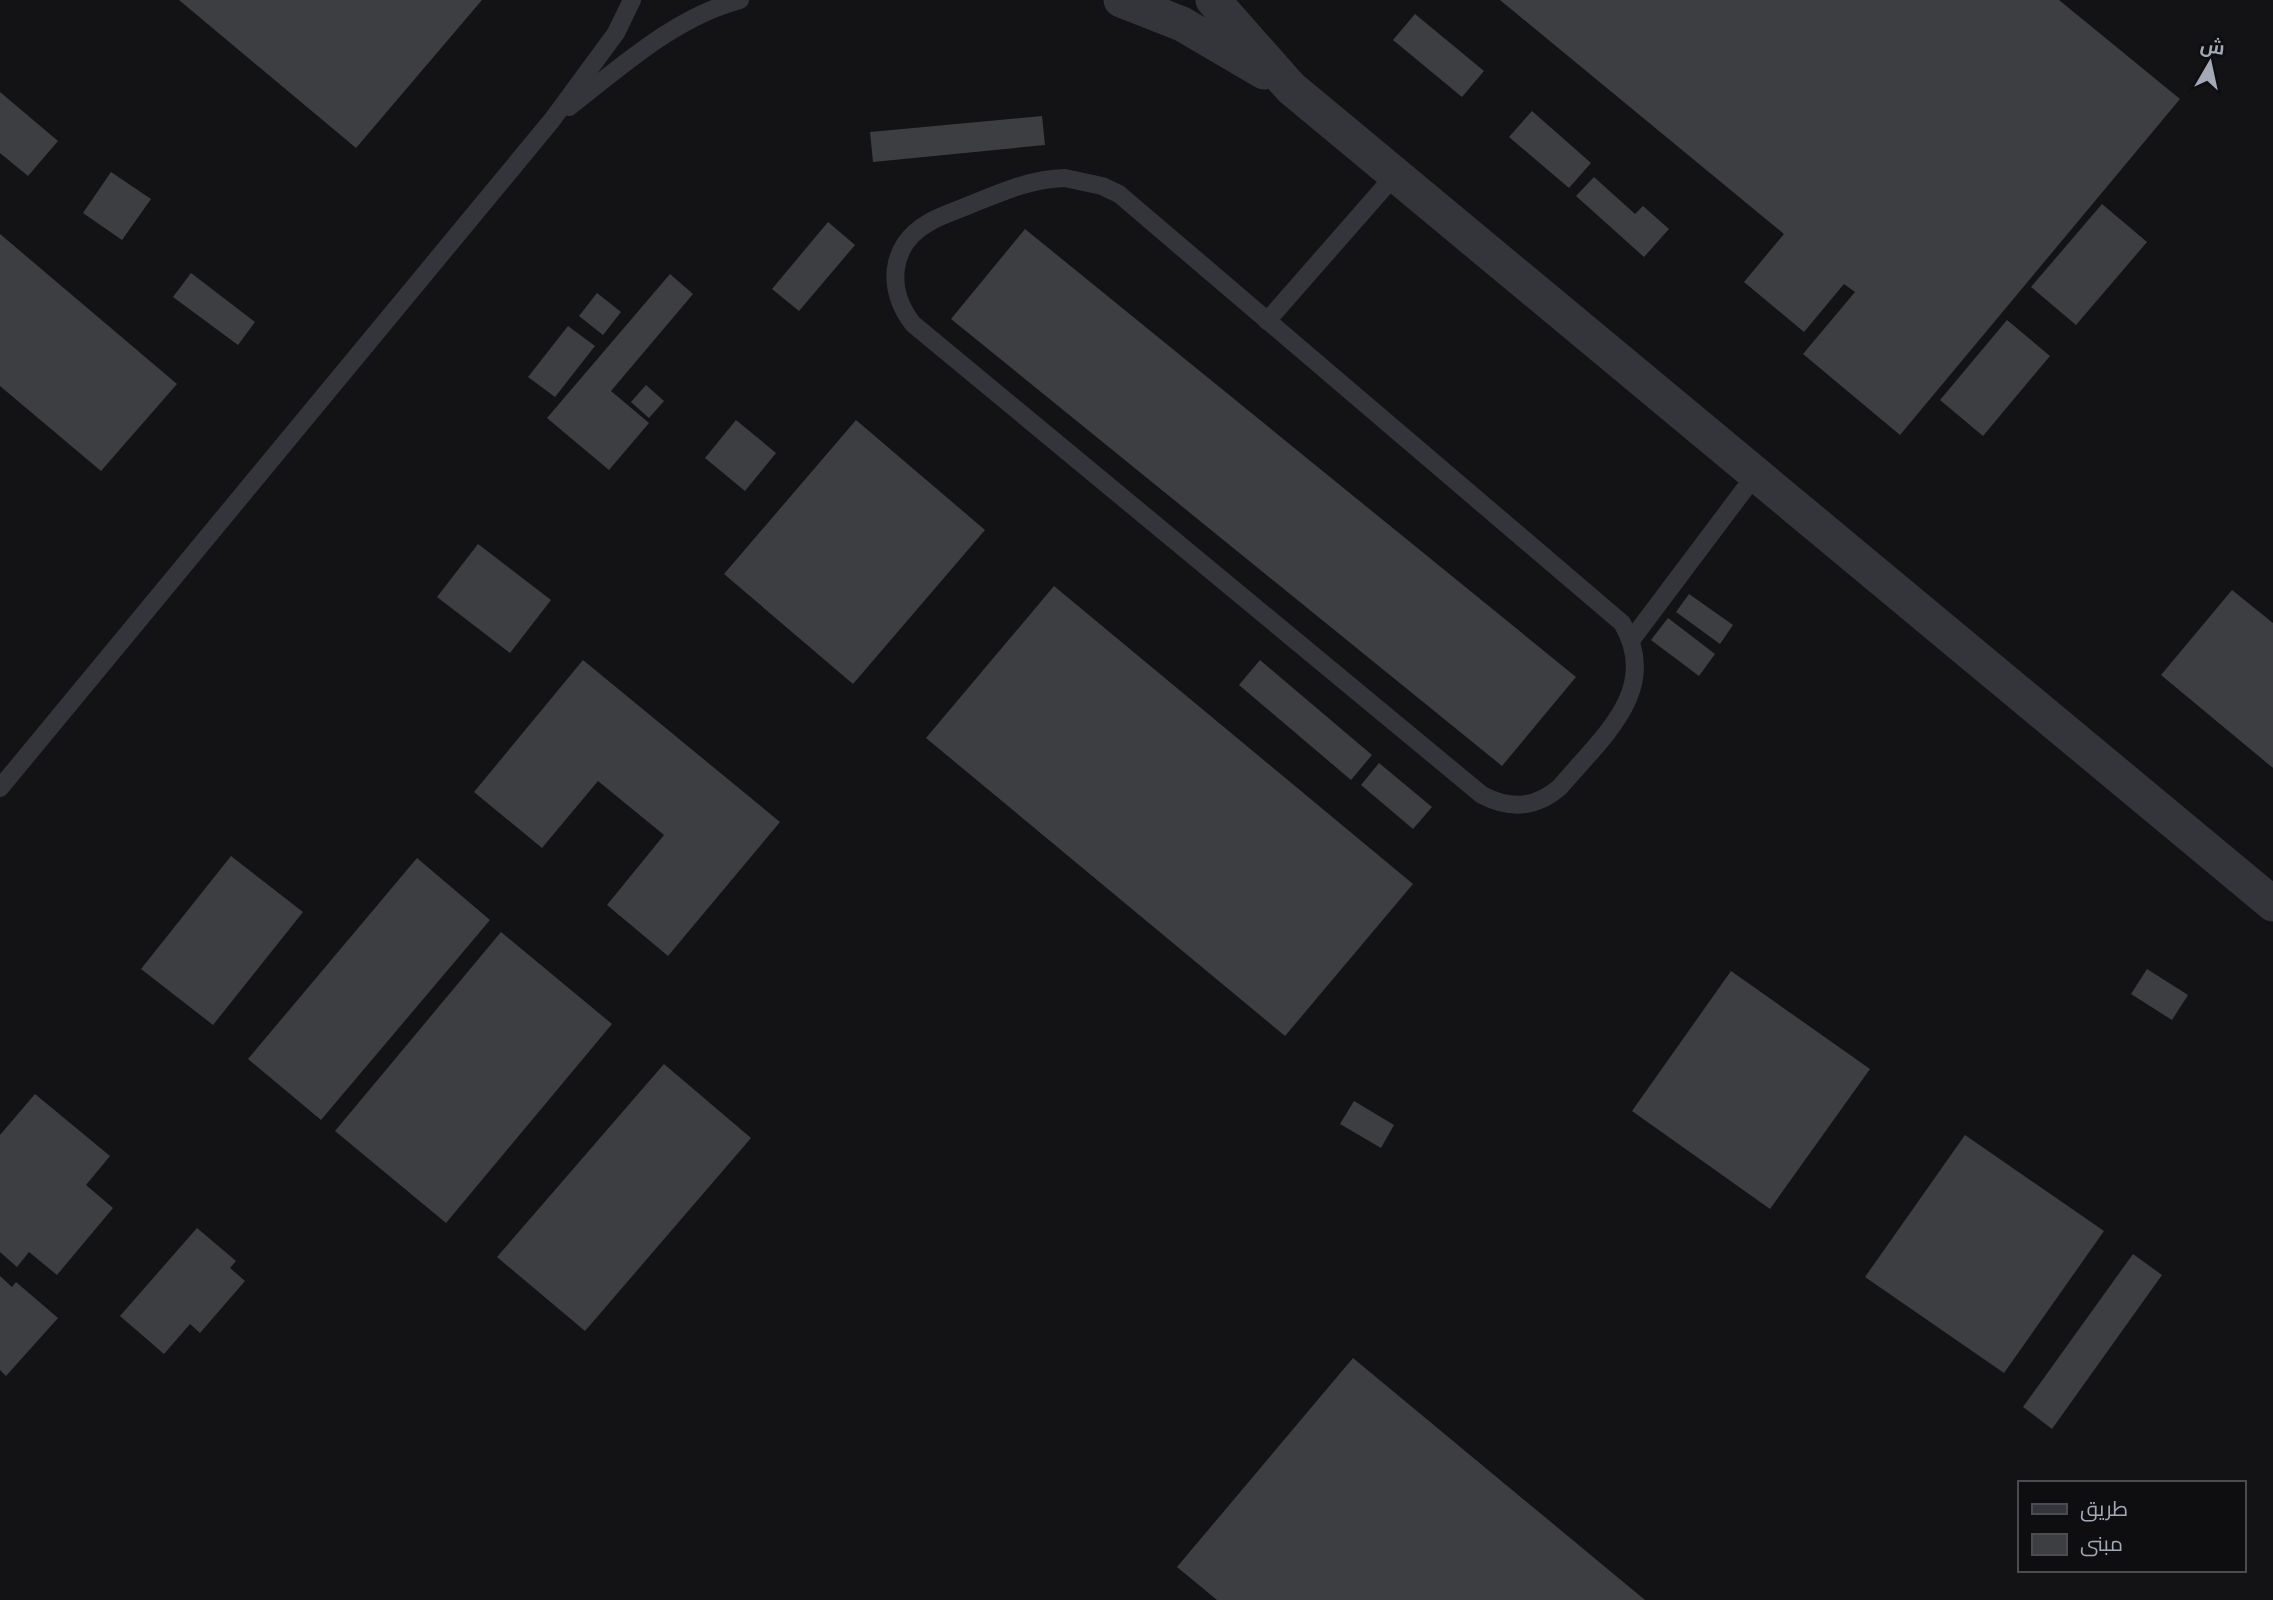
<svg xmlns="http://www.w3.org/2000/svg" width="2273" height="1600" viewBox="0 0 2273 1600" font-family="'IBM Plex Sans',Cairo,sans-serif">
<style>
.building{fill:#3c3e42}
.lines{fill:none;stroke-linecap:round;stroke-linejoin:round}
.lane{stroke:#34353a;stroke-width:18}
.street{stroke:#34353a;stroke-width:35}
</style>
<rect width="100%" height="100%" fill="#131315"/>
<g class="building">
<polygon points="179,0 482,0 356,148"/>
<polygon points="1500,0 2059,0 2180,99 1900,435 1803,354 1855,292 1844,284 1804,332 1744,282 1784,234"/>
<polygon points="1415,14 1484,71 1462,97 1393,40"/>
<polygon points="0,92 58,141 28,176 0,153"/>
<polygon points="1532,111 1591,163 1569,188 1509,137"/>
<polygon points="1042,116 1045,145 873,162 870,132"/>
<polygon points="111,172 151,199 122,240 83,213"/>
<polygon points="1594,177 1635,214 1643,206 1669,229 1644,257 1576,196"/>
<polygon points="2102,204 2147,242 2076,325 2031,287"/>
<polygon points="828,222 855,245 799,311 772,289"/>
<polygon points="1025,229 1576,677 1502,766 951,319"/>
<polygon points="0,234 177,384 101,471 0,386"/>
<polygon points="191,273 255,322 238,345 173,297"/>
<polygon points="670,274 693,294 611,391 649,423 609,470 547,418"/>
<polygon points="597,293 621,312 603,335 579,316"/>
<polygon points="2007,320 2050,356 1983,436 1940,400"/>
<polygon points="568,326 595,346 555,397 528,377"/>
<polygon points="646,385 664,401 649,418 631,402"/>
<polygon points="736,420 776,453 745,491 705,458"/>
<polygon points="856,420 985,530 853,684 724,574"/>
<polygon points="478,544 551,600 510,653 437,597"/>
<polygon points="1054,586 1413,884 1285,1036 926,738"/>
<polygon points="2232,590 2273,623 2273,768 2161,675"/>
<polygon points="1689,594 1733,625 1720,644 1676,612"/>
<polygon points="1668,618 1715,654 1699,676 1651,640"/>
<polygon points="583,660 780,822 668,956 607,905 664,835 598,781 542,848 474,792"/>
<polygon points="1260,660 1372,755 1351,780 1239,685"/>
<polygon points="1379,763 1432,807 1413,829 1361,785"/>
<polygon points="231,856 303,912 213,1025 141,969"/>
<polygon points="417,858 490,920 321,1120 248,1059"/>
<polygon points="501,932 612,1024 446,1223 335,1131"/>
<polygon points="2147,969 2188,995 2172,1020 2131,994"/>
<polygon points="1731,971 1870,1069 1770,1209 1632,1111"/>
<polygon points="664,1064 751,1138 585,1331 497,1257"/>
<polygon points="35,1094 110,1156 86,1185 113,1208 57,1275 29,1252 17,1267 0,1252 0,1135"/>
<polygon points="1354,1101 1394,1125 1381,1148 1340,1124"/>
<polygon points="1965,1135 2104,1231 2004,1373 1865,1277"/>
<polygon points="197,1228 236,1261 230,1268 245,1281 200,1333 190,1324 164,1354 120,1316"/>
<polygon points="2133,1254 2162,1275 2052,1429 2023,1407"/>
<polygon points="0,1276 12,1287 16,1282 58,1318 6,1376 0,1370"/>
<polygon points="1353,1358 1645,1600 1217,1600 1177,1567"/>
</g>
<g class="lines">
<g class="lane">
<path d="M569,107c52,-40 106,-90 171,-107"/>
<path d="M1065,178l37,8 17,8 503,429c40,67 -21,115 -62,164 -24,21 -49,23 -78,8l-569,-471c-26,-33 -25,-78 15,-101 13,-8 30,-13 44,-19 32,-13 59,-25 93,-26z"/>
<polyline points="1267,321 1395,175"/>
<polyline points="1632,639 1756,474"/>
<polyline points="0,788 552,120 616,33 632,0"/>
</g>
<g class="street">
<polyline points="1121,0 1182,24 1264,72"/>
<polyline points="1213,0 1291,88 2273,904"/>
</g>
</g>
<rect x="2018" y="1481" width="228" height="91" fill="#0e0e10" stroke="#4a4c52" stroke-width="2"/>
<rect x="2032" y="1504" width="35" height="10" fill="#34353a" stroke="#4a4c52" stroke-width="2"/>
<text x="2080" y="1516" font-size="21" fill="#a3a9b6">طريق</text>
<rect x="2032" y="1534" width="35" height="21" fill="#3c3e42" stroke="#4a4c52" stroke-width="2"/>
<text x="2080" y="1551" font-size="21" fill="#a3a9b6">مبنى</text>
<g transform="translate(2210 63) rotate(9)" stroke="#0e0e10" stroke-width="5" paint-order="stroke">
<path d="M0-5L12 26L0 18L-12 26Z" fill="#a3a9b6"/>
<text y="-10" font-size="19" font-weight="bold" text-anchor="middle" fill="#a3a9b6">ش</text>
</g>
</svg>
